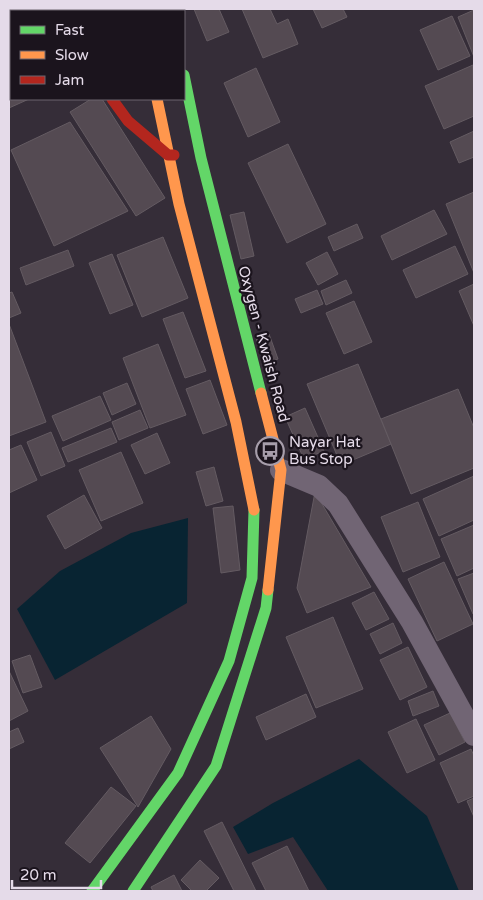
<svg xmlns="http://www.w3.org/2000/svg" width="483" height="900" viewBox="0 0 483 900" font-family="'Varela Round',sans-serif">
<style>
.water{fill:#082432}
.building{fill:#544a52;stroke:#645b62}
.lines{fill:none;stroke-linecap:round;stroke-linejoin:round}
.street{stroke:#716574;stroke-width:22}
.fast{stroke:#63d668;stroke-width:11}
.slow{stroke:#ff974d;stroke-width:11}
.jam{stroke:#b3261e;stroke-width:11}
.labels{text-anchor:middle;stroke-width:4.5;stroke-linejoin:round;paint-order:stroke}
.street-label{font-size:15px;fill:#e5dbe9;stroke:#1b141d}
.poi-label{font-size:15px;fill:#e5dbe9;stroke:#1b141d;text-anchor:start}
</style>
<rect width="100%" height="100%" fill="#352d38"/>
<g class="water">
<polygon points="188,518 187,603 55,680 17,609 60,571 131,533"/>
<polygon points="359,759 427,816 459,891 328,891 293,837 248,854 233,827 273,803"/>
</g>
<g class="building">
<polygon points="28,9 41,9 41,11 20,11"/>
<polygon points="84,9 122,9 123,11 85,11"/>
<polygon points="194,9 219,9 229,32 207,41"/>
<polygon points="242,9 270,9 277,24 288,19 298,44 263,58"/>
<polygon points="313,9 343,9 347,17 322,28"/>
<polygon points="474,10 474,57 458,17"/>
<polygon points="452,16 470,56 438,70 420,30"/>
<polygon points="473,65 474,116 444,129 425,86"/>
<polygon points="256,68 280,122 248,137 224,83"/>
<polygon points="11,74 11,99 29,99 9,108 9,75"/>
<polygon points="91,99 102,99 165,198 136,216 70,112"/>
<polygon points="70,122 128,211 54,246 11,150"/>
<polygon points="474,131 474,157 459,163 450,142"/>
<polygon points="288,144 326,224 287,243 248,163"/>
<polygon points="474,192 474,273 446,204"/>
<polygon points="434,210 447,234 392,260 381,236"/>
<polygon points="244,212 254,256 241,259 230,215"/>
<polygon points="357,224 363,238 334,251 328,237"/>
<polygon points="163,237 188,298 142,317 117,255"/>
<polygon points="455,246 468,274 416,298 403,270"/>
<polygon points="68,250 74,266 26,285 20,268"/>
<polygon points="327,252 338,274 318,285 306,263"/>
<polygon points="112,254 133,305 110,314 89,263"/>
<polygon points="346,280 352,293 326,305 321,291"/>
<polygon points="474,284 474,326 459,291"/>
<polygon points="317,290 323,304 301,313 295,299"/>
<polygon points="12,292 21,313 9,318 9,293"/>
<polygon points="354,301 372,342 344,354 326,313"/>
<polygon points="183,312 206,371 185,378 163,319"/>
<polygon points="9,324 46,422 9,436"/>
<polygon points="269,334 278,359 265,364 256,338"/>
<polygon points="158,344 186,415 150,428 123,358"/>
<polygon points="358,364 391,444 341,465 307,384"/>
<polygon points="210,380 227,425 203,434 186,389"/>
<polygon points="127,383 136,404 112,415 103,393"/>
<polygon points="458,389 474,428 474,468 411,494 381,419"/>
<polygon points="100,396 111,420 63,441 52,416"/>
<polygon points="305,408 324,451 304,459 285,417"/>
<polygon points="140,410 148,428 119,440 112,422"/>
<polygon points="111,428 117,442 68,462 62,448"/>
<polygon points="51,432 65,466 41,476 27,442"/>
<polygon points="157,433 170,463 145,474 131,445"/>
<polygon points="21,445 37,480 9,493 9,450"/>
<polygon points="121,452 143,503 101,521 79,470"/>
<polygon points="214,467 223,501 206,506 196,472"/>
<polygon points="474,476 474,520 439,536 423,499"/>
<polygon points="315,492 371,587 307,613 297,588"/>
<polygon points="84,495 102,528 65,549 47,516"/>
<polygon points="418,502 440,557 403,572 381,517"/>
<polygon points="233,506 240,570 221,573 213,508"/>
<polygon points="474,525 474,568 457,576 441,539"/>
<polygon points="444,562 473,624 437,641 408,579"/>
<polygon points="474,573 474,613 473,614 458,579"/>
<polygon points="374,592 389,619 366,630 352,603"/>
<polygon points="333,617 363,689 316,708 286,637"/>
<polygon points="393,623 402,643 380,654 370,634"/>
<polygon points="408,647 427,687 400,700 380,660"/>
<polygon points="30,655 42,687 23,693 12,661"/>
<polygon points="9,671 28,711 9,721"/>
<polygon points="433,691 439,706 413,716 408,701"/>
<polygon points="306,694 316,717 266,740 256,717"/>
<polygon points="450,713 465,742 439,755 424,725"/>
<polygon points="151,716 171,749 138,807 100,748"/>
<polygon points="416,719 435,760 407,773 388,732"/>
<polygon points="18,728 24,742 9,749 9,732"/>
<polygon points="471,749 474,756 474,796 458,803 440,763"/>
<polygon points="111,787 136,806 90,863 65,843"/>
<polygon points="474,798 474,817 467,801"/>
<polygon points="222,822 256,891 234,891 204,831"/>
<polygon points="287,846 309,891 266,891 252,863"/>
<polygon points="200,860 219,878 206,891 192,891 181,880"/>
<polygon points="174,875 182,891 153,891 151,887"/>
</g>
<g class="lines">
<polyline class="street" points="281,470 319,486 338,504 412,622 474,735"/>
<g class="fast">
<polyline points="184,75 201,158 261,393"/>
<polyline points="92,891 178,773 229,661 252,578 254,510"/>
<polyline points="133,891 216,766 266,608 268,590"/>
</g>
<g class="slow">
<polyline points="157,99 179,204 236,422 254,510"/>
<polyline points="261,393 281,470 268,590"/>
</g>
<g class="jam">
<polyline points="71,9 72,11"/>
<polyline points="138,9 139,11"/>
<polyline points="170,9 171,11"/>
<polyline points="112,99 128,121 168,155 174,155"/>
</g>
</g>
<defs>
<symbol id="bus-ring" viewBox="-11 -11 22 22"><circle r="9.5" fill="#1b141d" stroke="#a79eab" stroke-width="1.5"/><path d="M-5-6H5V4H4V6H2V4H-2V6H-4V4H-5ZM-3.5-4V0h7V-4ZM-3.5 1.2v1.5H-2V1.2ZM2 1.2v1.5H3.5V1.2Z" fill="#a79eab"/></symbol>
</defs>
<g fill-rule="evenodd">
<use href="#bus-ring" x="254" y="435" width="32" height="32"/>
</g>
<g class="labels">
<g class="street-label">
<text transform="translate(264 344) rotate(75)" y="5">Oxygen - Kwaish Road</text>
</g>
<g class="poi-label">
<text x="289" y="447">Nayar Hat<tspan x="289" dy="17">Bus Stop</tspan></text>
</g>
</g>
<rect width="483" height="900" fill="none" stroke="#e5dbe9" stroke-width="20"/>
<rect x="10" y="10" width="175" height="90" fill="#1b141d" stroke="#6c646f"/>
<rect x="20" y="26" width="25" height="8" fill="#63d668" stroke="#6c646f"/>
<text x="55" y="35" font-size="15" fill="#e5dbe9">Fast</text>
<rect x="20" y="51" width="25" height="8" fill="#ff974d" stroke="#6c646f"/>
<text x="55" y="60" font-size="15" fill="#e5dbe9">Slow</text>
<rect x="20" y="76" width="25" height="8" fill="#b3261e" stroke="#6c646f"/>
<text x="55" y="85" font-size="15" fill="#e5dbe9">Jam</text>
<path d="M12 880v8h89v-8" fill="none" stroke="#e5dbe9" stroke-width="2.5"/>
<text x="20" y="880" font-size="15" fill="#e5dbe9" stroke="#1b141d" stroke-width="4" paint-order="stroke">20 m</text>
</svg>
